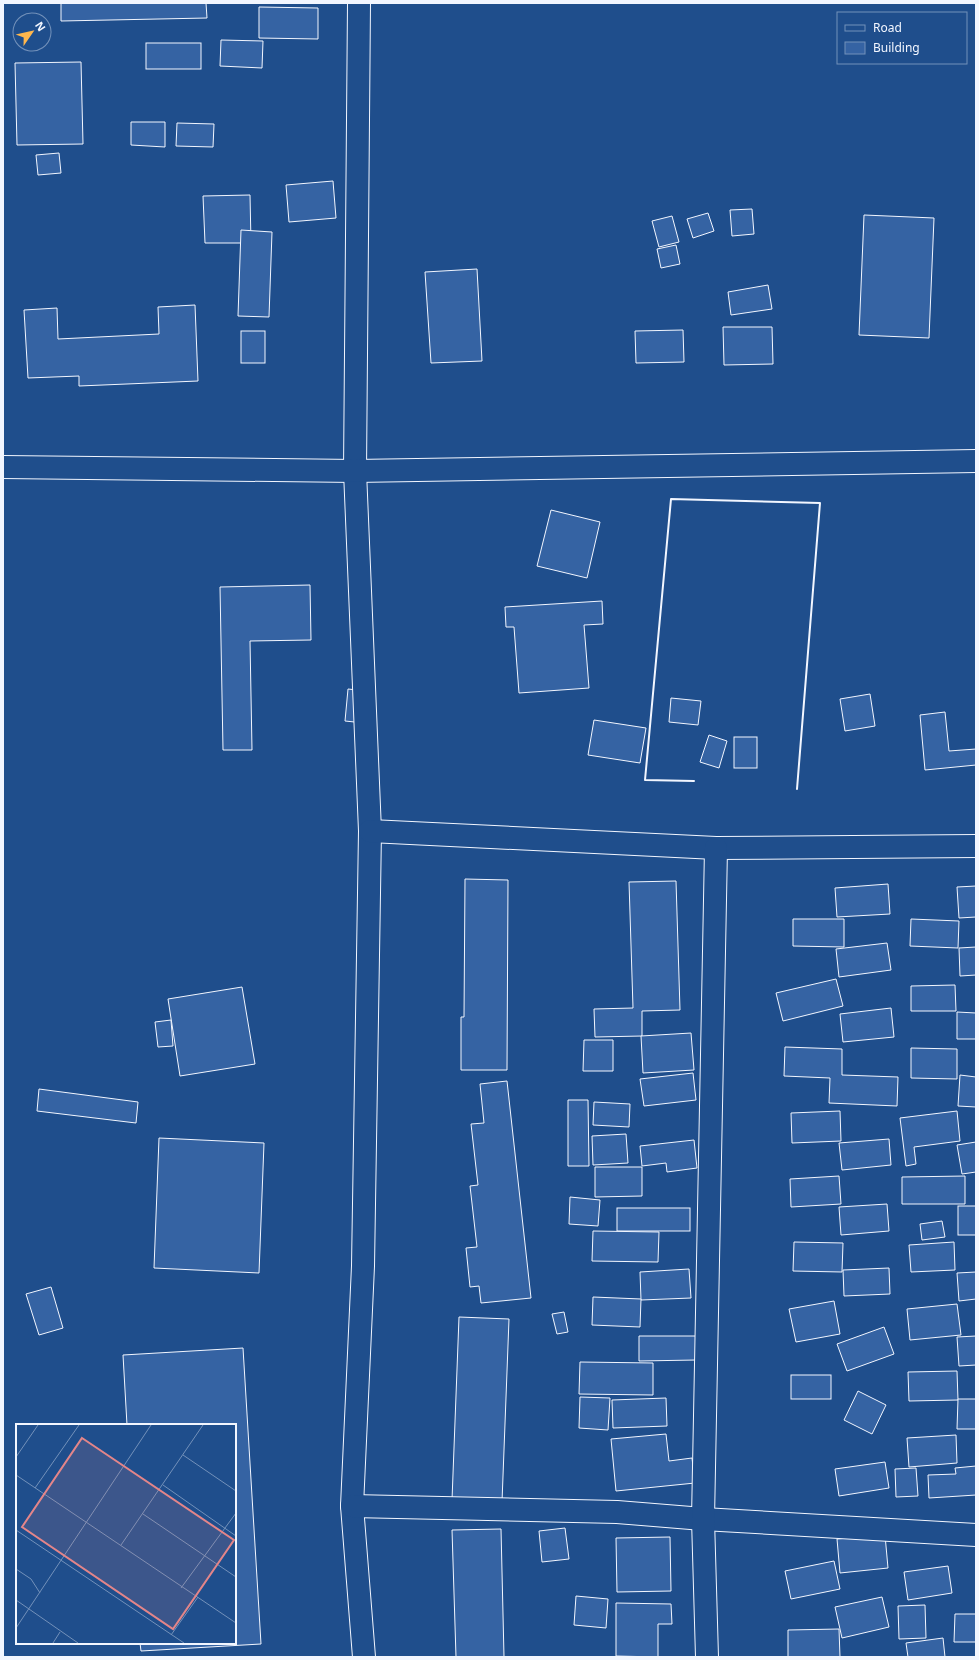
<svg xmlns="http://www.w3.org/2000/svg" width="979" height="1660" viewBox="0 0 979 1660" font-family="'Noto Sans',sans-serif">
<style>
.building{fill:#3563a3;stroke:#f2f6ff}
.lines{fill:none;stroke-linecap:round;stroke-linejoin:round}
.street-casing{stroke:#f2f6ff;stroke-width:24}
.street{stroke:#1f4e8c;stroke-width:22}
.wall{stroke:#f2f6ff;stroke-width:2}
.inset-road{fill:none;stroke:#7391ba;stroke-width:1}
.view{fill:#e38589;fill-opacity:0.15;stroke:#e38589;stroke-width:2}
.inset-edge{fill:none;stroke:#f2f6ff;stroke-width:2}
</style>
<rect width="100%" height="100%" fill="#1f4e8c"/>
<g class="building">
<polygon points="61,3 206,3 207,18 61,21"/>
<polygon points="259,7 318,8 318,39 259,38"/>
<polygon points="221,40 263,41 262,68 220,66"/>
<rect x="146" y="43" width="55" height="26"/>
<polygon points="81,62 83,144 17,145 15,63"/>
<polygon points="131,122 165,122 165,147 131,145"/>
<polygon points="177,123 214,124 213,147 176,146"/>
<polygon points="59,153 61,173 38,175 36,155"/>
<polygon points="333,181 336,218 289,222 286,185"/>
<polygon points="250,195 251,243 205,243 203,196"/>
<polygon points="752,209 754,234 732,236 730,210"/>
<polygon points="708,213 714,231 693,238 687,219"/>
<polygon points="864,215 934,218 929,338 859,335"/>
<polygon points="672,216 679,242 659,247 652,221"/>
<polygon points="241,230 272,232 269,317 238,316"/>
<polygon points="676,245 680,264 661,268 657,249"/>
<polygon points="477,269 482,361 431,363 425,272"/>
<polygon points="768,285 772,309 731,315 728,292"/>
<polygon points="195,305 198,381 79,386 79,376 28,378 24,310 57,308 58,339 159,334 158,307"/>
<polygon points="723,327 772,327 773,364 724,365"/>
<polygon points="683,330 684,362 636,363 635,331"/>
<rect x="241" y="331" width="24" height="32"/>
<polygon points="551,510 600,522 587,578 537,566"/>
<polygon points="310,585 311,640 250,641 252,750 223,750 220,587"/>
<polygon points="602,601 603,624 584,625 589,688 519,693 514,627 506,627 505,607"/>
<polygon points="348,689 367,691 364,723 345,721"/>
<polygon points="870,694 875,726 845,731 840,699"/>
<polygon points="671,698 701,701 698,725 669,722"/>
<polygon points="945,712 949,751 976,749 976,765 925,770 920,715"/>
<polygon points="594,720 646,728 640,763 588,755"/>
<polygon points="709,735 727,741 719,768 700,762"/>
<rect x="734" y="737" width="23" height="31"/>
<polygon points="465,879 508,880 507,1070 461,1070 461,1017 464,1017"/>
<polygon points="676,881 680,1010 642,1011 642,1036 595,1037 594,1009 633,1008 629,882"/>
<polygon points="888,884 890,914 837,917 835,888"/>
<polygon points="976,886 976,917 959,918 957,887"/>
<polygon points="793,919 844,919 844,947 793,946"/>
<polygon points="911,919 959,921 958,948 910,946"/>
<polygon points="887,943 891,970 839,977 836,949"/>
<polygon points="976,947 976,975 960,976 959,948"/>
<polygon points="836,979 843,1006 783,1021 776,993"/>
<polygon points="955,985 956,1011 911,1011 911,986"/>
<polygon points="242,987 255,1064 180,1076 168,999"/>
<polygon points="891,1008 894,1037 843,1042 840,1014"/>
<polygon points="957,1012 976,1013 976,1039 957,1039"/>
<polygon points="171,1020 173,1046 158,1047 155,1022"/>
<polygon points="691,1033 694,1070 643,1073 641,1036"/>
<polygon points="584,1040 613,1040 613,1071 583,1071"/>
<polygon points="785,1047 842,1049 842,1075 898,1077 897,1106 829,1103 830,1078 784,1076"/>
<polygon points="911,1048 957,1049 957,1079 911,1078"/>
<polygon points="693,1073 696,1100 644,1106 640,1079"/>
<polygon points="960,1075 976,1077 976,1107 958,1106"/>
<polygon points="507,1081 531,1298 481,1303 479,1286 470,1287 466,1248 477,1247 470,1186 478,1185 471,1124 484,1123 480,1084"/>
<polygon points="39,1089 138,1102 136,1123 37,1111"/>
<polygon points="568,1100 588,1100 589,1166 568,1166"/>
<polygon points="594,1102 630,1104 629,1127 593,1125"/>
<polygon points="840,1111 841,1141 792,1143 791,1113"/>
<polygon points="957,1111 960,1141 914,1147 916,1164 906,1166 900,1118"/>
<polygon points="626,1134 628,1163 593,1165 592,1136"/>
<polygon points="159,1138 264,1143 259,1273 154,1268"/>
<polygon points="889,1139 891,1165 842,1170 839,1143"/>
<polygon points="694,1140 697,1168 667,1172 666,1163 642,1166 640,1146"/>
<polygon points="976,1142 976,1172 962,1174 957,1145"/>
<polygon points="595,1167 642,1167 642,1196 595,1197"/>
<polygon points="839,1176 841,1204 791,1207 790,1179"/>
<polygon points="965,1176 965,1204 902,1204 902,1177"/>
<polygon points="570,1197 600,1200 598,1226 569,1224"/>
<polygon points="887,1204 889,1231 841,1235 839,1207"/>
<rect x="958" y="1206" width="18" height="29"/>
<rect x="617" y="1208" width="73" height="23"/>
<polygon points="942,1221 945,1237 922,1240 920,1224"/>
<polygon points="593,1231 659,1232 658,1262 592,1261"/>
<polygon points="794,1242 843,1243 842,1272 793,1271"/>
<polygon points="954,1242 955,1270 911,1272 909,1245"/>
<polygon points="889,1268 890,1294 844,1296 843,1270"/>
<polygon points="689,1269 691,1298 641,1300 640,1272"/>
<polygon points="976,1272 976,1299 959,1301 957,1273"/>
<polygon points="51,1287 63,1328 39,1335 26,1294"/>
<polygon points="593,1297 641,1299 640,1327 592,1325"/>
<polygon points="834,1301 840,1334 796,1342 789,1309"/>
<polygon points="957,1304 961,1335 910,1340 907,1309"/>
<polygon points="564,1312 568,1332 557,1334 552,1314"/>
<polygon points="459,1317 509,1319 502,1502 452,1500"/>
<polygon points="884,1327 894,1354 847,1371 837,1344"/>
<polygon points="639,1336 696,1336 696,1360 639,1361"/>
<polygon points="976,1336 976,1365 959,1366 957,1337"/>
<polygon points="243,1348 261,1644 141,1651 140,1643 235,1643 235,1425 127,1425 123,1355"/>
<polygon points="580,1362 653,1363 653,1395 579,1394"/>
<polygon points="957,1371 958,1400 909,1401 908,1372"/>
<rect x="791" y="1375" width="40" height="24"/>
<polygon points="858,1391 886,1405 872,1434 844,1420"/>
<polygon points="580,1397 610,1398 608,1430 579,1428"/>
<polygon points="666,1398 667,1426 613,1428 612,1400"/>
<polygon points="958,1399 976,1399 976,1429 957,1429"/>
<polygon points="666,1434 669,1461 692,1458 695,1483 616,1491 611,1439"/>
<polygon points="956,1435 957,1463 909,1467 907,1438"/>
<polygon points="885,1462 889,1488 839,1496 835,1469"/>
<polygon points="976,1466 976,1495 929,1498 928,1475 956,1474 955,1468"/>
<polygon points="916,1468 918,1496 896,1497 895,1469"/>
<polygon points="565,1528 569,1559 542,1562 539,1531"/>
<polygon points="501,1529 504,1657 456,1657 452,1530"/>
<polygon points="885,1535 888,1568 840,1573 837,1539"/>
<polygon points="670,1537 671,1591 617,1592 616,1538"/>
<polygon points="834,1561 840,1589 791,1599 785,1571"/>
<polygon points="948,1566 952,1593 908,1600 904,1572"/>
<polygon points="576,1596 608,1599 606,1628 574,1625"/>
<polygon points="882,1597 889,1627 842,1638 835,1607"/>
<polygon points="616,1603 671,1604 672,1624 658,1624 658,1657 616,1656"/>
<polygon points="925,1605 926,1638 899,1639 898,1606"/>
<polygon points="955,1614 976,1614 976,1642 954,1642"/>
<polygon points="839,1629 840,1657 788,1657 788,1630"/>
<polygon points="943,1638 945,1657 908,1657 906,1643"/>
</g>
<g class="lines">
<defs>
<g id="street">
<polyline points="359,3 355,471 370,831 363,1266 352,1506 364,1657"/>
<polyline points="3,467 355,471 976,461"/>
<polyline points="370,831 716,848 976,846"/>
<polyline points="352,1506 617,1512 703,1519 976,1535"/>
<polyline points="707,1657 703,1519 716,848"/>
</g>
</defs>
<use href="#street" class="street-casing"/>
<use href="#street" class="street"/>
<polyline class="wall" points="694,781 645,780 671,499 820,503 797,789"/>
</g>
<g transform="translate(16 1424)">
<rect width="220" height="220" fill="#1f4e8c"/>
<path class="inset-road" d="M167,31l53,36M0,33l22,-32M0,51l220,148M147,61l73,51M19,64l44,-63M127,90l93,63M0,106l168,113M105,121l82,-120M0,145l15,10 9,14M165,164l55,-75M0,176l62,43M0,204l135,-203M155,211l27,-38M37,219l7,-11"/>
<path class="view" d="M66,14l152,102 -61,89 -151,-102z"/>
<rect width="220" height="220" class="inset-edge"/>
</g>
<rect width="979" height="1660" fill="none" stroke="#f2f6ff" stroke-width="8"/>
<rect x="837" y="12" width="130" height="52" fill="#1f4e8c" stroke="#7391ba"/>
<rect x="845" y="25" width="20" height="6" fill="#1f4e8c" stroke="#7391ba"/>
<text x="873" y="32" font-size="12" fill="#f2f6ff">Road</text>
<rect x="845" y="42" width="20" height="12" fill="#3563a3" stroke="#7391ba"/>
<text x="873" y="52" font-size="12" fill="#f2f6ff">Building</text>
<g transform="translate(32 32) rotate(56)"><circle r="19" fill="#1f4e8c" stroke="#7391ba"/>
<path d="M0-3L7 15L0 10L-7 15Z" fill="#ffb74d"/>
<text y="-6" font-size="11" font-weight="bold" text-anchor="middle" fill="#f2f6ff">N</text>
</g>
</svg>
